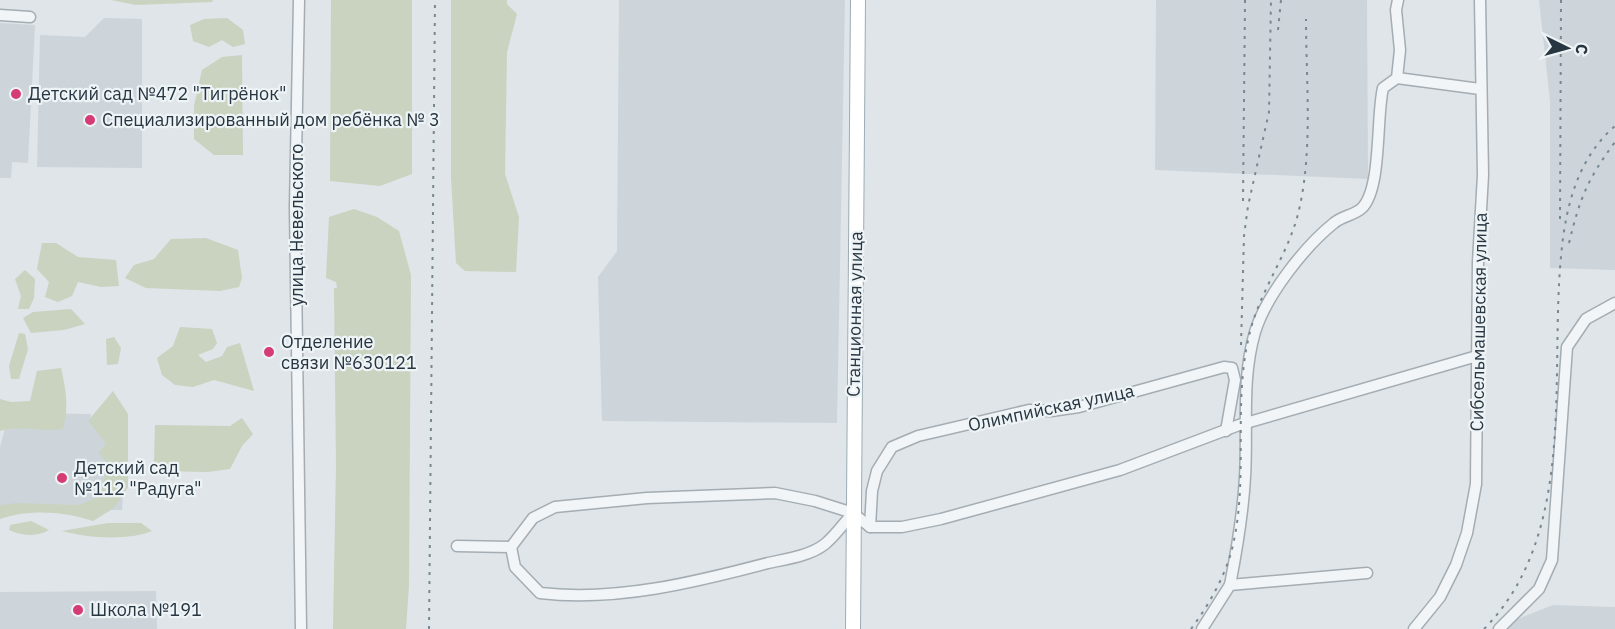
<svg xmlns="http://www.w3.org/2000/svg" width="1615" height="629" viewBox="0 0 1615 629" font-family="'IBM Plex Sans',sans-serif">
<style>
.built{fill:#cdd5db}
.green{fill:#c9d3bf}
.lines{fill:none;stroke-linecap:round;stroke-linejoin:round}
.minor-casing{stroke:#a4adb3;stroke-width:13}
.major-casing{stroke:#9dacb5;stroke-width:16}
.minor{stroke:#f2f5f7;stroke-width:10}
.major{stroke:#fff;stroke-width:14}
.rail{stroke:#778893;stroke-width:2;stroke-dasharray:3 6;stroke-linecap:butt}
.poi-dot{fill:#d53c75;stroke:#eef3f6;stroke-width:2}
.labels{text-anchor:middle;stroke-width:4.5;stroke-linejoin:round;paint-order:stroke}
.poi-label{font-size:18px;fill:#273641;stroke:#eef3f6;text-anchor:start}
.street-label{font-size:18px;fill:#273641;stroke:#eef3f6}
</style>
<rect width="100%" height="100%" fill="#dfe5e9"/>
<g class="built">
<polygon points="619,0 845,0 837,423 602,421 598,277 617,251"/>
<polygon points="1156,0 1367,0 1368,179 1155,170"/>
<polygon points="1539,0 1615,0 1615,270 1550,268 1550,101"/>
<polygon points="104,18 142,19 142,168 37,167 40,35 85,37"/>
<polygon points="0,23 35,25 28,163 12,162 11,178 0,178"/>
<polygon points="9,413 91,414 90,423 127,424 122,510 0,510 0,447"/>
<polygon points="156,591 157,629 0,629 0,592"/>
<polygon points="1553,605 1615,607 1615,629 1504,629 1510,622"/>
</g>
<g class="green">
<polygon points="111,0 213,0 212,2 136,5"/>
<polygon points="331,0 412,0 412,174 380,186 330,181"/>
<polygon points="451,0 507,0 507,4 517,14 507,52 505,174 519,217 516,272 465,271 456,263 451,178"/>
<polygon points="227,18 243,30 245,44 233,47 222,40 209,47 193,41 190,25 204,19"/>
<polygon points="242,55 243,155 214,155 194,139 194,106 202,70 222,57"/>
<polygon points="354,209 377,217 399,231 411,275 409,585 406,629 333,629 336,466 334,288 337,288 336,282 326,278 329,217"/>
<polygon points="206,238 238,250 242,278 239,287 220,291 146,288 125,278 134,265 154,259 171,239"/>
<polygon points="42,243 56,243 78,257 116,260 119,286 101,287 78,282 72,296 58,302 45,297 49,282 37,269"/>
<polygon points="25,270 35,279 34,298 29,309 18,309 21,296 15,279"/>
<polygon points="71,309 85,324 64,330 31,333 23,318 33,312"/>
<polygon points="180,327 212,329 217,343 213,349 198,355 206,362 222,356 227,347 240,343 254,391 214,380 193,387 175,385 162,375 157,358 173,346"/>
<polygon points="19,333 25,334 28,349 19,379 11,379 9,366"/>
<polygon points="114,337 121,348 118,364 107,365 106,339"/>
<path d="M61,368c5,22 8,39 2,61 -22,4 -42,-5 -63,2v-32l11,3 19,-1 7,-30z"/>
<path d="M113,391l15,23v73l-14,21 -21,13c-29,-10 -65,-12 -93,-2v-14l17,-2 62,2 22,-9 6,-33 -8,-10 7,-10 -18,-22z"/>
<polygon points="242,418 253,434 242,446 230,469 208,472 159,471 154,461 155,425 230,426"/>
<path d="M31,521l18,9c-12,7 -28,6 -40,0l1,-5z"/>
<path d="M108,523h33l11,8c-24,10 -65,7 -90,0z"/>
</g>
<g class="lines">
<defs>
<g id="minor">
<polyline points="299,0 295,207 301,629"/>
<polyline points="0,15 30,17"/>
<polyline points="1397,78 1480,89"/>
<polyline points="870,527 872,491 877,471 892,447 918,436 1029,410 1051,411 1079,407 1224,367 1232,368 1235,380 1226,431"/>
<path d="M457,546l54,1 4,20 25,26c76,9 156,-11 228,-30 18,-4 42,-7 57,-19 10,-8 19,-21 28,-31"/>
<polyline points="511,547 533,518 555,507 647,498 775,493 815,501 853,513 870,527 902,527 941,519 1120,470 1239,425 1477,356"/>
<path d="M1230,585c7,-36 13,-71 15,-108 3,-49 -4,-97 10,-145 11,-36 49,-85 79,-109 8,-7 21,-8 28,-15 20,-20 14,-91 21,-120l14,-10 3,-28 -4,-40 2,-10"/>
<polyline points="1202,629 1230,585 1367,573"/>
<polyline points="1414,629 1440,597 1456,565 1467,533 1476,484 1478,262 1483,175 1480,0"/>
<polyline points="1499,629 1539,589 1552,560 1567,347 1586,319 1615,303"/>
</g>
<polyline id="major" points="853,629 858,0"/>
</defs>
<use href="#minor" class="minor-casing"/>
<use href="#major" class="major-casing"/>
<use href="#minor" class="minor"/>
<use href="#major" class="major"/>
<g class="rail">
<polyline points="1278,30 1281,0"/>
<polyline points="1243,201 1245,0"/>
<polyline points="1560,219 1561,0"/>
<path d="M1569,243c11,-45 18,-63 46,-101"/>
<polyline points="1241,345 1244,236 1248,206 1269,112 1271,0"/>
<polyline points="429,629 435,0"/>
<path d="M1191,629c17,-23 32,-49 40,-76 19,-71 1,-146 18,-217 10,-45 40,-82 50,-126 14,-61 7,-129 7,-191"/>
<path d="M1484,629c87,-88 69,-230 75,-344 3,-57 10,-119 56,-159"/>
</g>
</g>
<g class="poi-dot">
<circle cx="16" cy="94" r="6"/>
<circle cx="90" cy="120" r="6"/>
<circle cx="269" cy="352" r="6"/>
<circle cx="62" cy="478" r="6"/>
<circle cx="78" cy="610" r="6"/>
</g>
<g class="labels">
<g class="poi-label">
<text x="28" y="100">Детский сад №472 "Тигрёнок"</text>
<text x="102" y="126">Специализированный дом ребёнка № 3</text>
<text x="281" y="348">Отделение<tspan x="281" dy="21">связи №630121</tspan></text>
<text x="74" y="474">Детский сад<tspan x="74" dy="21">№112 "Радуга"</tspan></text>
<text x="90" y="616">Школа №191</text>
</g>
<g class="street-label">
<text transform="translate(297 225) rotate(-90)" y="6">улица Невельского</text>
<text transform="translate(855 314) rotate(-89)" y="6">Станционная улица</text>
<text transform="translate(1479 322) rotate(-89)" y="6">Сибсельмашевская улица</text>
<text transform="translate(1051 408) rotate(-12)" y="6">Олимпийская улица</text>
</g>
</g>
<g transform="translate(1567 48) rotate(95)" stroke="#eef3f6" stroke-width="4.5" paint-order="stroke">
<path d="M0-4.5L10 22L0 15L-10 22Z" fill="#273641"/>
<text y="-9" font-size="16" font-weight="bold" text-anchor="middle" fill="#273641">С</text>
</g>
</svg>
